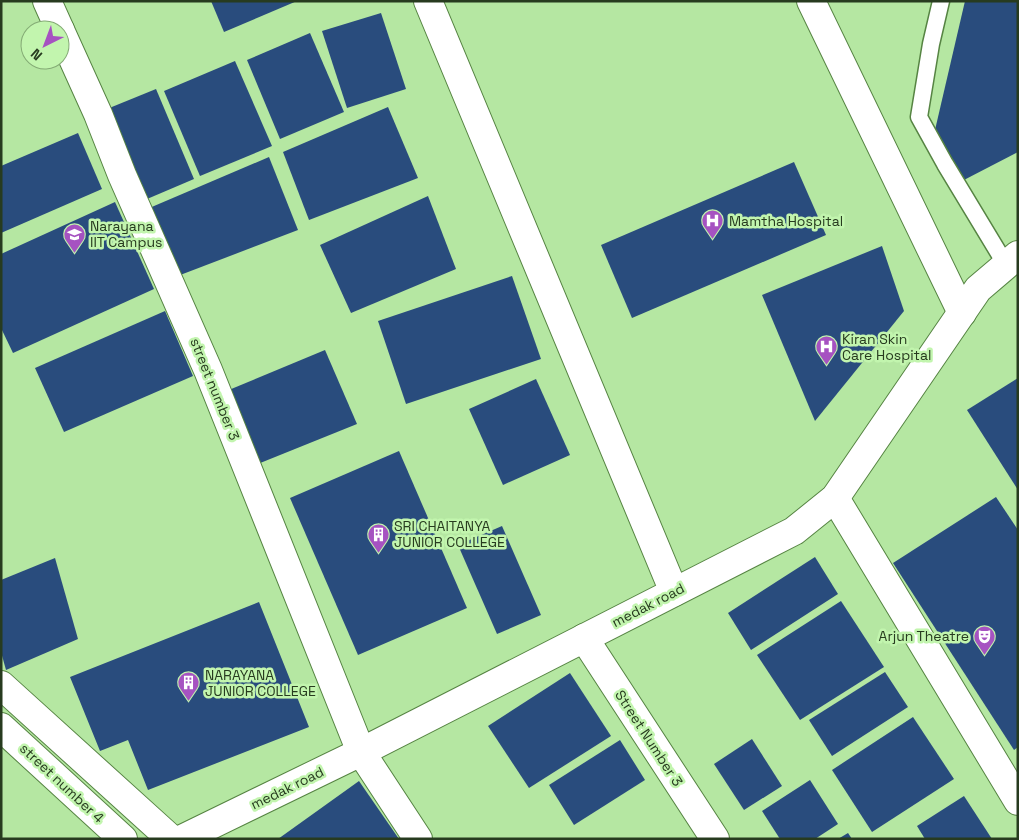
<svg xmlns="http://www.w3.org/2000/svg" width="1019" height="840" viewBox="0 0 1019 840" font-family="'Space Grotesk',sans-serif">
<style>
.building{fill:#294c7d}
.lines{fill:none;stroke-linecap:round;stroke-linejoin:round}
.lane-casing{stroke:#568443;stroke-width:19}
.street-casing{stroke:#568443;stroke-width:30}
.lane{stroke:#fff;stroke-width:16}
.street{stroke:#fff;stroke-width:28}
.labels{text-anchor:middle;stroke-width:5;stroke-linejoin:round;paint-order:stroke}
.poi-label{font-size:14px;fill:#273b1f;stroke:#c2f5ae;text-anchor:start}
.street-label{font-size:14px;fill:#273b1f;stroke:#c2f5ae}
</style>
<rect width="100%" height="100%" fill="#b5e7a2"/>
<g class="building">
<polygon points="211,1 297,1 224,32"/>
<polygon points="965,1 1018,1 1018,152 962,181 935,130"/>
<polygon points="381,13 406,89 347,108 322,31"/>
<polygon points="310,33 344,112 280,139 247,60"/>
<polygon points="235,61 272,146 200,176 164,91"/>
<polygon points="156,89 194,179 140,202 102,111"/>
<polygon points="388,107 418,178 309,220 283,152"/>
<polygon points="78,133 102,189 1,233 1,166"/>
<polygon points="269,157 298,230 175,277 147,209"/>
<polygon points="794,162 826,235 632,318 601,245"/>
<polygon points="428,196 456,269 351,313 320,245"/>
<polygon points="115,202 154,289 13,353 1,328 1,254"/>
<polygon points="882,246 904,311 815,421 762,295"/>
<polygon points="512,276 541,359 406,404 378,321"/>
<polygon points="165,311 193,376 64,432 35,368"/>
<polygon points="325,350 357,424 250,467 224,392"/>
<polygon points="1018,378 1018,490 967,410"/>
<polygon points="536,379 570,455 503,485 469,409"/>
<polygon points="399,451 467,608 358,655 290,498"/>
<polygon points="996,497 1018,530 1018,747 1014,750 893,563"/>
<polygon points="502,526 541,615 497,634 458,545"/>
<polygon points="815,557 838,594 751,650 728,613"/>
<polygon points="55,558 78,639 6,670 1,652 1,580"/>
<polygon points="841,601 884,667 800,720 757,655"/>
<polygon points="259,602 309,727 148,790 128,740 100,751 70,677"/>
<polygon points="885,672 908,707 832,756 809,720"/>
<polygon points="570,673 611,736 529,788 488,726"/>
<polygon points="913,717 954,779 872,832 832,770"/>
<polygon points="752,739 782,786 744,810 714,764"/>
<polygon points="620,740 645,780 574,825 549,785"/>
<polygon points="810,780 838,824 815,839 780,839 762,811"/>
<polygon points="359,781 399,839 278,839"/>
<polygon points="964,796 992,839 925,839 917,826"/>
<polygon points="848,833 852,839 838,839"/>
</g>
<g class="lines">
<defs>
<polyline id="lane" points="941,1 931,44 919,117 945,164 1006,265"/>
<g id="street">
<polyline points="47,1 60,30"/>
<polyline points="428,1 674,592"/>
<polyline points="811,1 962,313"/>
<polyline points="60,30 98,114 122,175 208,370 361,752 418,839"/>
<polyline points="835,498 1018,801"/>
<polyline points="584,638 715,839"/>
<polyline points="1,685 171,839"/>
<polyline points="1,727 123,839"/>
<polyline points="182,839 361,752 794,531 835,498 978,289 1018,255"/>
</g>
</defs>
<use href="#lane" class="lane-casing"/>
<use href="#street" class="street-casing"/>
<use href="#lane" class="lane"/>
<use href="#street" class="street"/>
</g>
<defs>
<symbol id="hospital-pin" viewBox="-11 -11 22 30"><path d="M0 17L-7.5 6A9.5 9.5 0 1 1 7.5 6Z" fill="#a652c1" stroke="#c2f5ae"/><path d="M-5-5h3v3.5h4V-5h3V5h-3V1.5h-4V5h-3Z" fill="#fff"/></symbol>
<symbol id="university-pin" viewBox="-11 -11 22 30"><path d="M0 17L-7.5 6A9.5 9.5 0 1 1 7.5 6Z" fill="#a652c1" stroke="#c2f5ae"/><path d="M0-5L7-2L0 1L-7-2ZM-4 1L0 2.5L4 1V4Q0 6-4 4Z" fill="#fff"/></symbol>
<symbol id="building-pin" viewBox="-11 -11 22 30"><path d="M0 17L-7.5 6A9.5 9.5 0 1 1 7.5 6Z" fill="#a652c1" stroke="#c2f5ae"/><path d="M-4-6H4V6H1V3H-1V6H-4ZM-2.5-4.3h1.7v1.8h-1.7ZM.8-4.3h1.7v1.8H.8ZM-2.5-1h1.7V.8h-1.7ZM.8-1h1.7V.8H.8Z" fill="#fff"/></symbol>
<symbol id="theatre-pin" viewBox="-11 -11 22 30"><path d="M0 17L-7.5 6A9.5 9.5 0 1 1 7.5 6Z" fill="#a652c1" stroke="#c2f5ae"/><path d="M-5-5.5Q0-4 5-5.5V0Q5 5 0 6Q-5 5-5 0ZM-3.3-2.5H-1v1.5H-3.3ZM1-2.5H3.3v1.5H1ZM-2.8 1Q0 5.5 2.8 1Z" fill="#fff"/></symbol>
</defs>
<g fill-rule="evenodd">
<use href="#hospital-pin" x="700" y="208" width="25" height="34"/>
<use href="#university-pin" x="62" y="222" width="25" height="34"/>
<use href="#hospital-pin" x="814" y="334" width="25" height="34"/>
<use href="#building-pin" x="366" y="522" width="25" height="34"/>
<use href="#theatre-pin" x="972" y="624" width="25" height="34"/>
<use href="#building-pin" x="176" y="670" width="25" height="34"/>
</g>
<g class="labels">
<g class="poi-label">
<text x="729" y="226">Mamtha Hospital</text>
<text x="90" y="231">Narayana<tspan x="90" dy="16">IIT Campus</tspan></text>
<text x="842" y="344">Kiran Skin<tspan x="842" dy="16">Care Hospital</tspan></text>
<text x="394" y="531">SRI CHAITANYA<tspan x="394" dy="16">JUNIOR COLLEGE</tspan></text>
<text x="969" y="641" text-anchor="end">Arjun Theatre</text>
<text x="205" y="680">NARAYANA<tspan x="205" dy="16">JUNIOR COLLEGE</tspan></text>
</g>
<g class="street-label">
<text transform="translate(215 389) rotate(68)" y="5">street number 3</text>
<text transform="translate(648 605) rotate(-27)" y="5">medak road</text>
<text transform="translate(649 738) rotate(57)" y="5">Street Number 3</text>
<text transform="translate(62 783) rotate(43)" y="5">street number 4</text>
<text transform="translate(287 788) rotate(-26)" y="5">medak road</text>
</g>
</g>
<rect width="1019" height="840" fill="none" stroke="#273b1f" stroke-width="5"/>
<g transform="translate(45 45) rotate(222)"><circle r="24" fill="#c2f5ae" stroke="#84ab75"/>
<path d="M0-4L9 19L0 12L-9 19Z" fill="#a652c1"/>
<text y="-8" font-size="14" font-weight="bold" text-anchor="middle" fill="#273b1f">N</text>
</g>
</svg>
